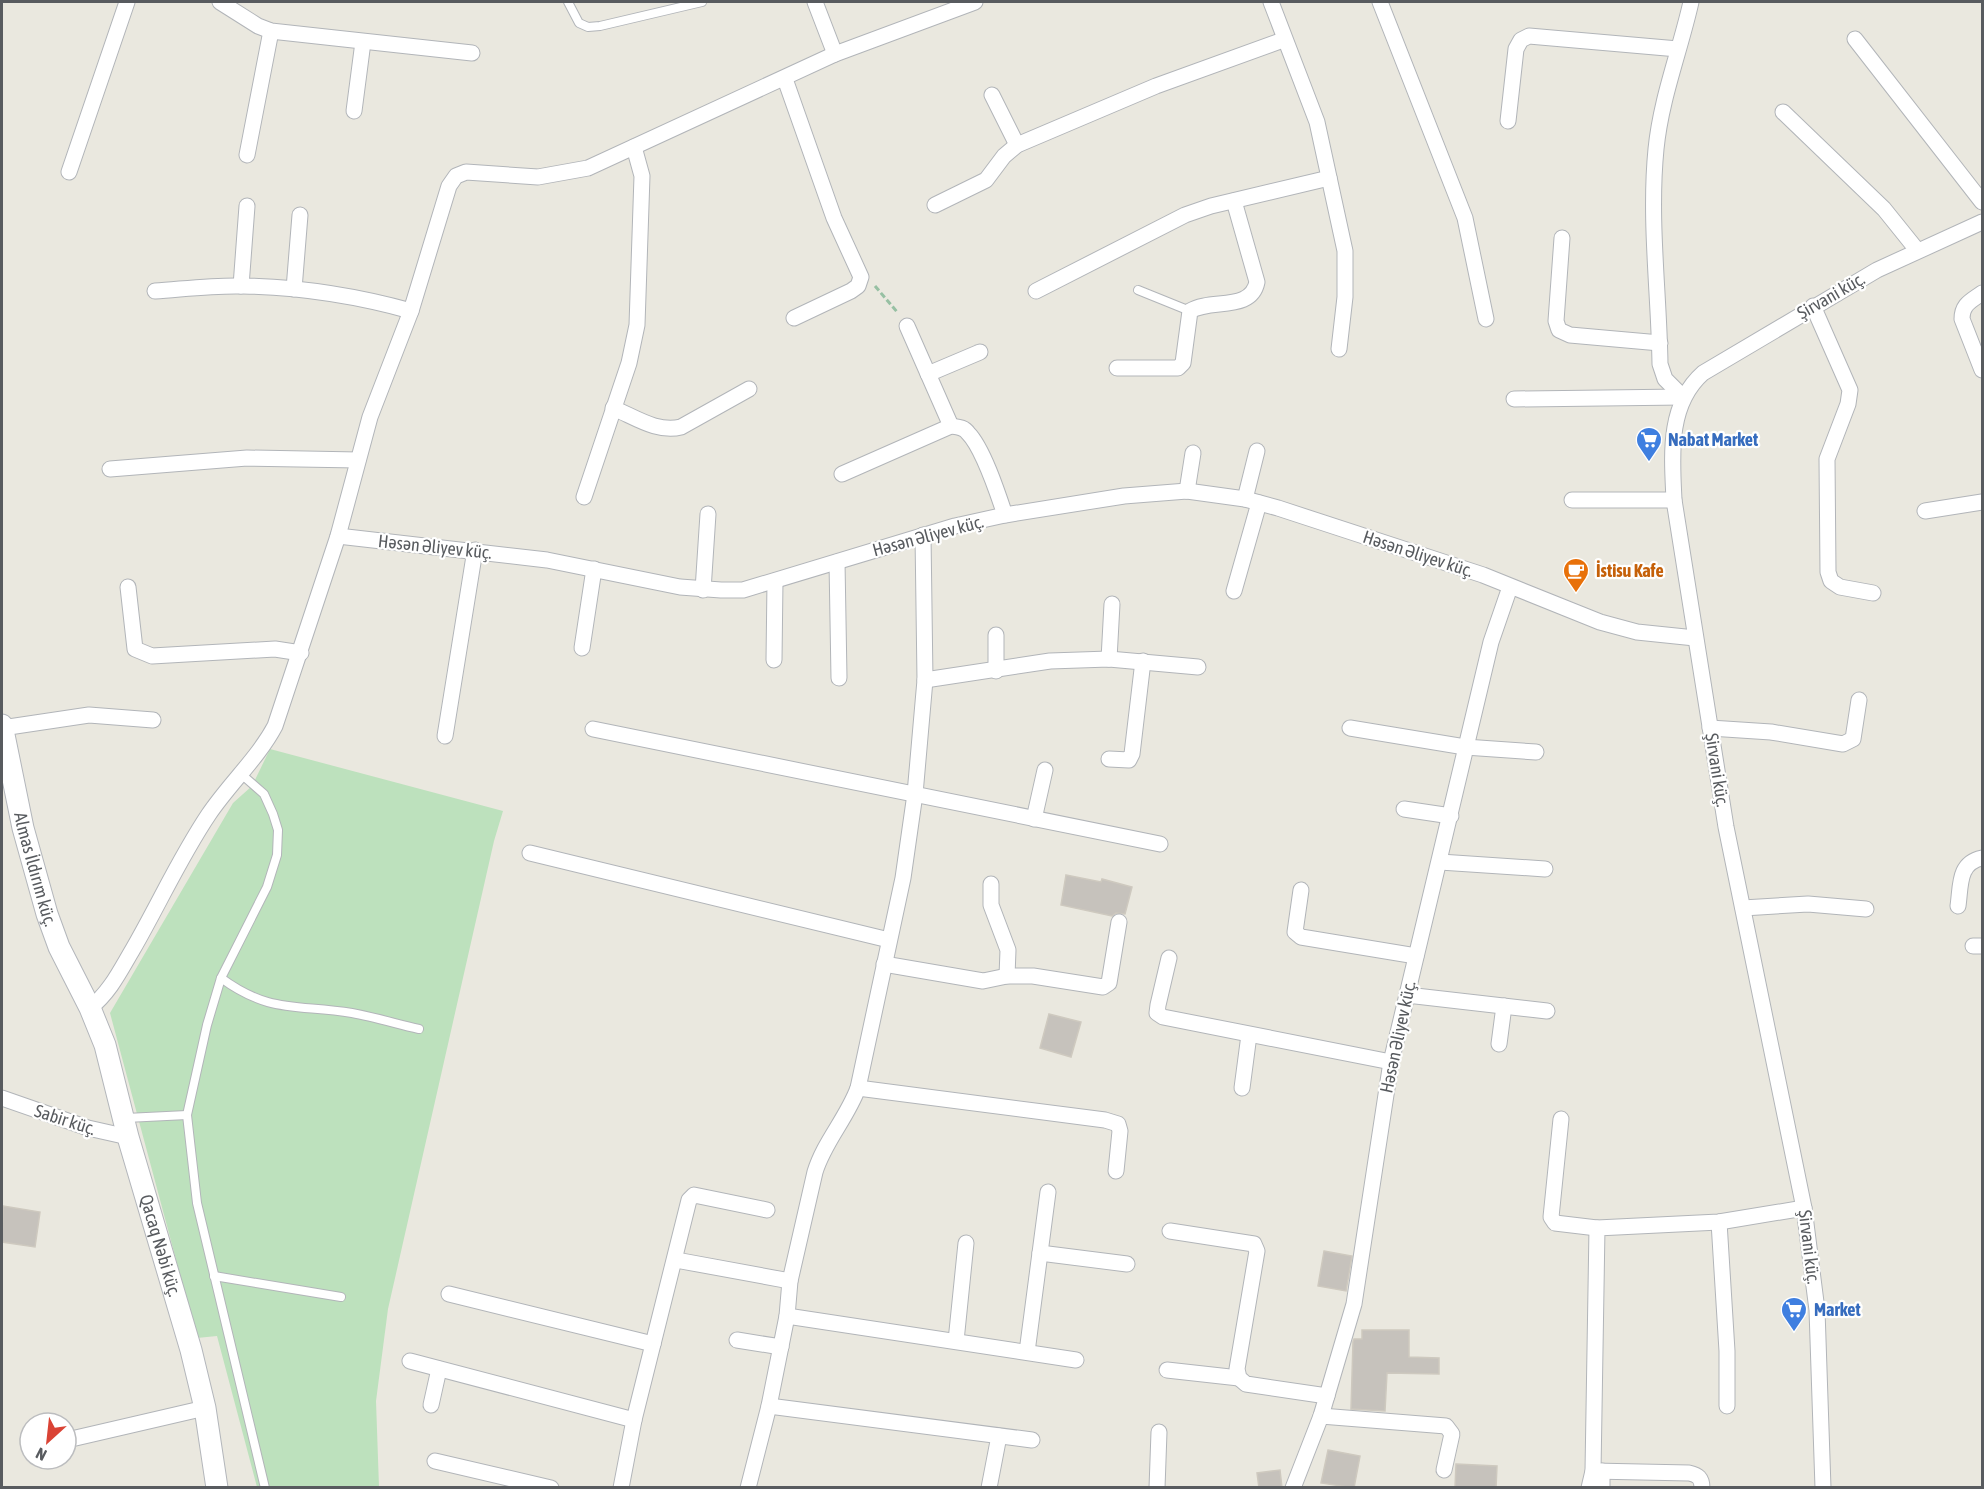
<svg xmlns="http://www.w3.org/2000/svg" width="1984" height="1489" viewBox="0 0 1984 1489" font-family="'Asap Condensed',sans-serif">
<style>
.green{fill:#bde1bd}
.building{fill:#c6c2bc;stroke:#cec9bf;stroke-width:1.5}
.lines{fill:none;stroke-linecap:round;stroke-linejoin:round}
.lane-casing{stroke:#b2b5b9;stroke-width:10}
.street-casing{stroke:#b2b5b9;stroke-width:17}
.secondary-casing{stroke:#b3b6bb;stroke-width:23}
.path{stroke:#97c0a3;stroke-width:3;stroke-dasharray:6 3;stroke-linecap:butt}
.lane{stroke:#fff;stroke-width:8}
.street{stroke:#fff;stroke-width:15}
.secondary{stroke:#fff;stroke-width:21}
.labels{text-anchor:middle;stroke-width:4.5;stroke-linejoin:round;paint-order:stroke}
.street-label{font-size:18px;fill:#585b5f;stroke:#fff}
.shop-label{font-size:18px;font-weight:bold;fill:#366cbe;stroke:#fff;text-anchor:start}
.food-label{font-size:18px;font-weight:bold;fill:#c56008;stroke:#fff;text-anchor:start}
</style>
<rect width="100%" height="100%" fill="#eae8df"/>
<polygon class="green" points="270,749 503,811 494,841 388,1309 376,1401 379,1487 257,1487 217,1336 197,1338 110,1013 233,803 252,786"/>
<g class="building">
<polygon points="1066,875 1101,882 1102,879 1132,887 1125,914 1116,913 1112,916 1061,905"/>
<polygon points="1049,1014 1081,1022 1071,1057 1040,1048"/>
<polygon points="3,1206 40,1212 35,1247 2,1242"/>
<polygon points="1324,1251 1352,1256 1346,1291 1318,1286"/>
<polygon points="1362,1330 1409,1330 1409,1357 1439,1358 1439,1374 1387,1373 1385,1411 1351,1409 1353,1342 1354,1339 1362,1339"/>
<polygon points="1328,1450 1360,1456 1354,1488 1321,1483"/>
<polygon points="1456,1464 1497,1466 1496,1488 1455,1488"/>
<polygon points="1280,1470 1282,1488 1259,1488 1257,1473"/>
</g>
<g class="lines">
<defs>
<g id="lane">
<polyline points="568,2 579,23 588,27 600,26 702,2"/>
<polyline points="1138,290 1190,311"/>
<polyline points="240,773 264,794 273,814 278,830 277,855 267,887 221,978 207,1025 187,1115 197,1203 265,1488"/>
<path d="M221,978c49,36 76,26 131,35 22,4 45,11 67,16"/>
<polyline points="126,1118 187,1115"/>
<polyline points="214,1276 341,1297"/>
</g>
<g id="street">
<polyline points="220,2 258,26 271,31 472,53"/>
<polyline points="815,2 835,54"/>
<polyline points="1271,2 1317,122 1345,251 1345,297 1339,349"/>
<polyline points="1380,2 1465,218 1486,319"/>
<polyline points="1855,39 1982,202"/>
<polyline points="785,79 834,218 861,277 858,286 851,291 794,318"/>
<polyline points="992,95 1017,145"/>
<polyline points="354,111 363,42"/>
<polyline points="1783,112 1884,209 1917,250"/>
<polyline points="1508,121 1516,49 1521,40 1529,36 1678,49"/>
<polyline points="247,155 271,31"/>
<polyline points="69,172 127,2"/>
<polyline points="935,205 986,180 1004,156 1017,145 1156,86 1283,40"/>
<polyline points="1562,238 1556,321 1559,330 1570,335 1660,343"/>
<polyline points="241,286 247,206"/>
<polyline points="294,289 300,215"/>
<path d="M155,291c29,-2 59,-6 88,-5 56,1 114,10 168,25"/>
<polyline points="1036,291 1185,215 1211,206 1329,178"/>
<path d="M1982,293c-11,8 -20,11 -20,26l20,51"/>
<polyline points="1813,306 1850,390 1848,404 1827,459 1828,572 1831,581 1840,587 1873,593"/>
<polyline points="907,326 951,426"/>
<path d="M1117,368h61l5,-5 7,-52c21,-13 61,1 67,-29l-23,-81"/>
<polyline points="928,374 980,352"/>
<path d="M1683,397l-18,-18 -5,-15c-1,-71 -11,-144 -4,-215 5,-51 24,-98 35,-147"/>
<polyline points="1514,399 1683,397"/>
<path d="M613,408c22,9 44,25 68,19l68,-38"/>
<polyline points="110,469 247,458 358,460"/>
<path d="M842,474l109,-48c7,1 13,1 17,7 15,15 30,61 37,82"/>
<polyline points="1187,491 1193,453"/>
<polyline points="584,497 629,363 637,325 642,176 634,147"/>
<polyline points="1245,499 1257,451"/>
<polyline points="1572,500 1674,500"/>
<polyline points="1925,511 1982,502"/>
<polyline points="338,536 547,560 680,587 721,590 743,590 955,526 1005,515 1124,496 1187,491 1245,499 1278,508 1483,575 1600,622 1637,632 1695,638"/>
<polyline points="837,562 839,678"/>
<polyline points="128,587 135,649 152,656 275,649 301,653"/>
<polyline points="703,590 708,514"/>
<polyline points="1234,591 1259,503"/>
<polyline points="996,635 996,671"/>
<polyline points="582,648 594,569"/>
<polyline points="1109,659 1112,604"/>
<polyline points="774,660 775,581"/>
<polyline points="925,680 1050,661 1109,659 1198,667"/>
<polyline points="2,728 89,715 153,720"/>
<polyline points="1350,728 1465,747 1536,752"/>
<polyline points="1710,728 1771,732 1843,744 1853,739 1859,700"/>
<polyline points="593,729 1160,844"/>
<polyline points="445,736 475,550"/>
<polyline points="1109,759 1129,760 1132,754 1143,661"/>
<polyline points="1404,809 1451,816"/>
<polyline points="1034,819 1045,770"/>
<polyline points="530,853 889,940"/>
<polyline points="1440,862 1545,869"/>
<polyline points="991,884 991,905 1008,950 1007,976"/>
<polyline points="1301,890 1295,932 1301,937 1416,956"/>
<path d="M1958,906c3,-21 0,-43 24,-48"/>
<polyline points="1743,908 1808,904 1866,909"/>
<polyline points="1973,946 1982,946"/>
<polyline points="1169,958 1158,1005 1157,1013 1163,1017 1391,1062"/>
<polyline points="884,964 983,981 1007,976 1033,976 1103,987 1109,983 1119,922"/>
<polyline points="1407,995 1547,1011"/>
<path d="M90,1008c20,-16 30,-37 43,-59 26,-45 47,-92 76,-135 21,-31 49,-56 66,-88l63,-190 32,-119 41,-106 38,-125 7,-10 10,-4 72,5 50,-9 247,-114 140,-52"/>
<polyline points="1499,1044 1504,1006"/>
<polyline points="858,1088 1105,1120 1118,1124 1120,1131 1116,1171"/>
<polyline points="1242,1088 1249,1035"/>
<polyline points="2,1098 88,1128 128,1137"/>
<polyline points="1561,1119 1551,1217 1555,1223 1597,1228"/>
<polyline points="1719,1222 1727,1351 1727,1406"/>
<polyline points="1170,1231 1254,1244 1257,1251 1237,1369 1239,1378 1246,1384 1327,1396"/>
<polyline points="1040,1253 1127,1264"/>
<polyline points="676,1260 790,1281"/>
<polyline points="449,1294 653,1344"/>
<polyline points="787,1316 1076,1360"/>
<polyline points="737,1340 781,1347"/>
<polyline points="956,1341 966,1243"/>
<polyline points="1027,1352 1048,1192"/>
<polyline points="410,1361 634,1420"/>
<polyline points="1167,1370 1239,1378"/>
<polyline points="431,1405 439,1369"/>
<polyline points="769,1406 1032,1440"/>
<polyline points="1321,1416 1446,1426 1452,1434 1444,1470"/>
<polyline points="67,1440 205,1408"/>
<polyline points="435,1461 551,1488"/>
<path d="M1593,1471l96,2c9,2 13,5 13,15"/>
<polyline points="621,1488 634,1420 689,1200 694,1195 767,1210"/>
<path d="M748,1488l21,-82 18,-90 3,-35 25,-109c9,-30 32,-54 43,-84l45,-210 12,-84 10,-114 -2,-145"/>
<polyline points="989,1488 999,1436"/>
<polyline points="1157,1488 1159,1432"/>
<polyline points="1293,1488 1321,1416 1354,1304 1391,1062 1491,642 1510,587"/>
<polyline points="1589,1488 1593,1471 1597,1228 1719,1222 1804,1208"/>
<polyline points="1602,1488 1602,1471"/>
<path d="M1823,1488l-6,-178 -13,-102 -78,-381 -52,-327c-2,-44 -7,-95 29,-127l174,-103 105,-48"/>
</g>
<g id="secondary">
<path id="s1" d="M2,725l21,103 24,86 12,33 31,61 15,37 23,92 63,213 14,58 12,80"/>
</g>
</defs>
<use href="#lane" class="lane-casing"/>
<use href="#street" class="street-casing"/>
<use href="#secondary" class="secondary-casing"/>
<polyline class="path" points="875,286 898,313"/>
<use href="#lane" class="lane"/>
<use href="#street" class="street"/>
<use href="#secondary" class="secondary"/>
</g>
<defs>
<symbol id="supermarket-pin" viewBox="-11 -11 22 30"><path d="M0 17L-7.5 6A9.5 9.5 0 1 1 7.5 6Z" fill="#3f7fe0" stroke="#fff"/><path d="M-6-5.5h2.5l.6 2H6L4.5 2H-2.5L-4.4-4H-6ZM-1.5 3.2a1.3 1.3 0 1 0 .1 0ZM3 3.2a1.3 1.3 0 1 0 .1 0Z" fill="#fff"/></symbol>
<symbol id="cafe-pin" viewBox="-11 -11 22 30"><path d="M0 17L-7.5 6A9.5 9.5 0 1 1 7.5 6Z" fill="#e8710a" stroke="#fff"/><path d="M-5.5-4.5H6V0H3Q3 3.5 0 3.5H-2.5Q-5.5 3.5-5.5 0ZM3-3.2v2h1.7v-2ZM-6 4.5H4V6H-6Z" fill="#fff"/></symbol>
</defs>
<g fill-rule="evenodd">
<use href="#supermarket-pin" x="1634" y="425" width="30" height="40"/>
<use href="#cafe-pin" x="1561" y="556" width="30" height="40"/>
<use href="#supermarket-pin" x="1779" y="1295" width="30" height="40"/>
</g>
<g class="labels">
<g class="street-label">
<text transform="translate(1831 296) rotate(-30)" y="6">Şirvani küç.</text>
<text transform="translate(928 536) rotate(-15)" y="6">Həsən Əliyev küç.</text>
<text transform="translate(435 547) rotate(6)" y="6">Həsən Əliyev küç.</text>
<text transform="translate(1418 554) rotate(18)" y="6">Həsən Əliyev küç.</text>
<text transform="translate(1717 770) rotate(81)" y="6">Şirvani küç.</text>
<text dy="6" stroke="none"><textPath href="#s1" startOffset="148">Almas İldırım küç.</textPath></text>
<text transform="translate(1398 1037) rotate(-78)" y="6">Həsən Əliyev küç.</text>
<text transform="translate(65 1120) rotate(18)" y="6">Sabir küç.</text>
<text dy="6" stroke="none"><textPath href="#s1" startOffset="546">Qacaq Nəbi küç.</textPath></text>
<text transform="translate(1809 1247) rotate(83)" y="6">Şirvani küç.</text>
</g>
<g class="shop-label">
<text x="1668" y="446">Nabat Market</text>
<text x="1814" y="1316">Market</text>
</g>
<g class="food-label">
<text x="1596" y="577">İstisu Kafe</text>
</g>
</g>
<rect width="1984" height="1489" fill="none" stroke="#585b5f" stroke-width="6"/>
<g transform="translate(48 1441) rotate(207)"><circle r="28" fill="#ffffff" stroke="#bcbdbf" stroke-width="1.5"/>
<path d="M0-4.5L10 22L0 15L-10 22Z" fill="#da4335"/>
<text y="-9" font-size="16" font-weight="bold" text-anchor="middle" fill="#585b5f">N</text>
</g>
</svg>
